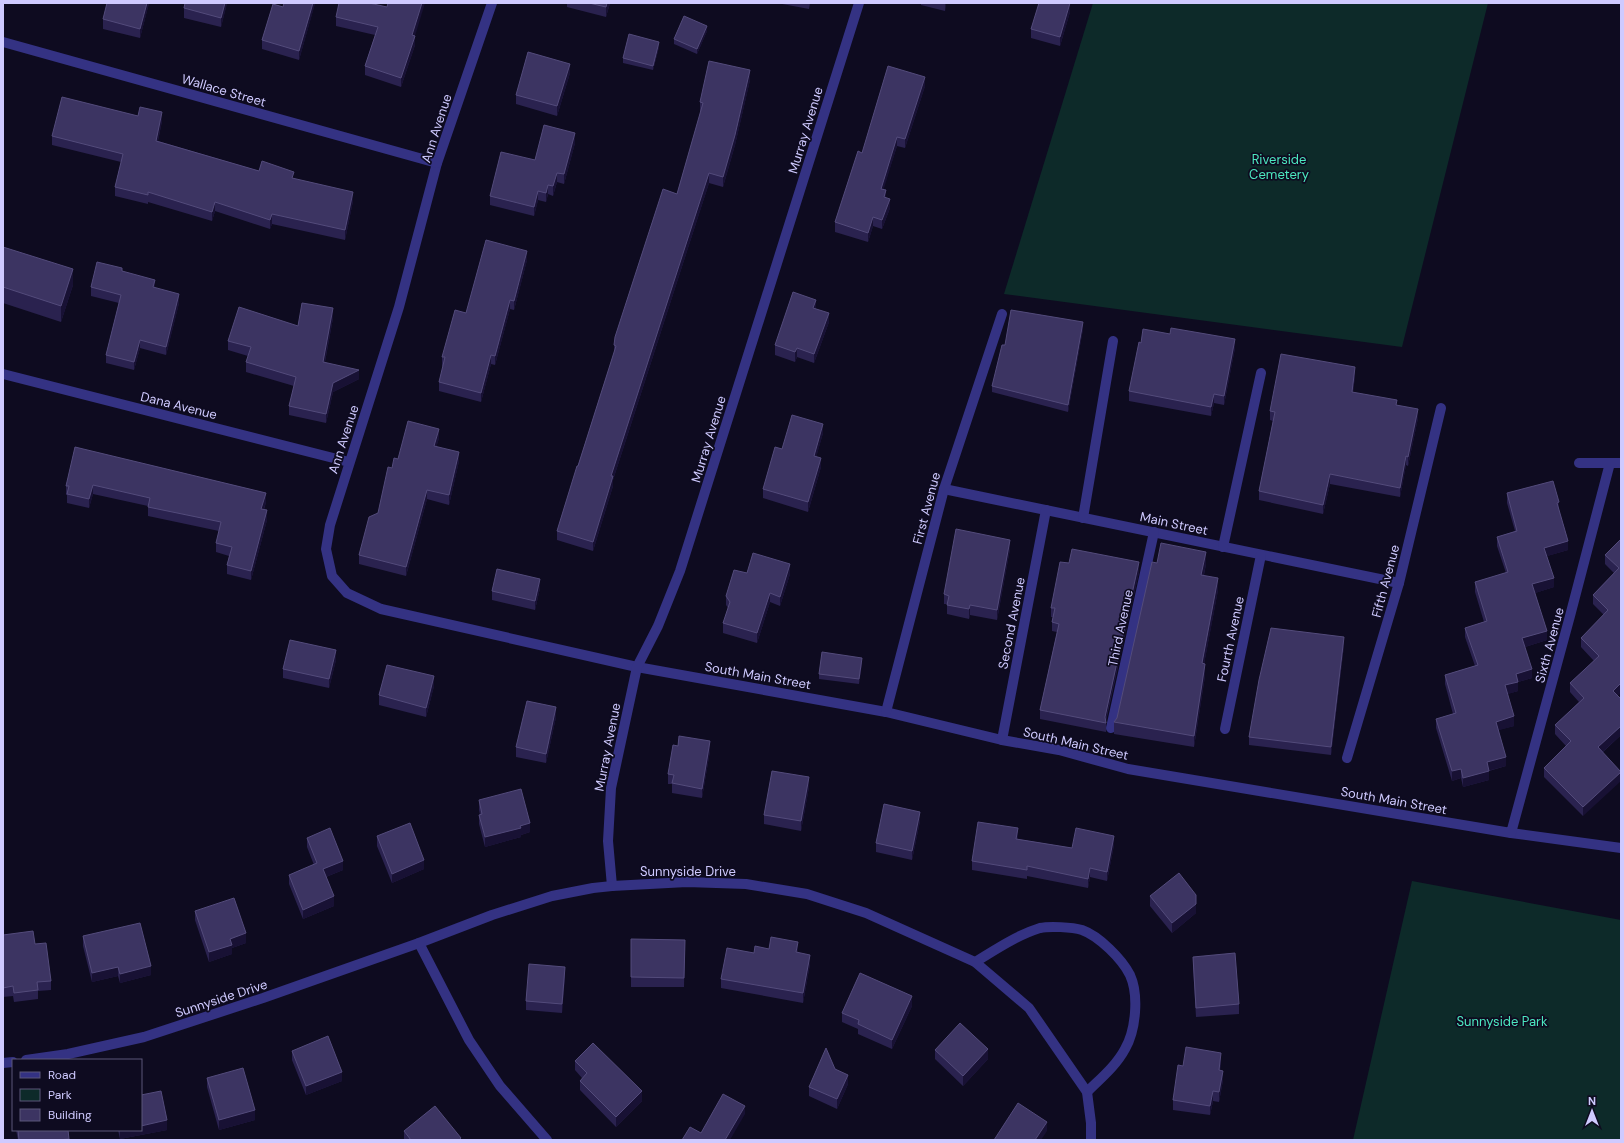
<svg xmlns="http://www.w3.org/2000/svg" width="1624" height="1143" viewBox="0 0 1624 1143" font-family="'DM Sans',sans-serif">
<style>
.green{fill:#0d2a29}
.lines{fill:none;stroke-linecap:round;stroke-linejoin:round}
.lane{stroke:#343283;stroke-width:10}
.street{stroke:#343283;stroke-width:10}
.wall{fill:#2a224f}
.shaded-wall{fill:#181134}
.building{fill:#3c3462;stroke:#534b7b}
.labels{text-anchor:middle;stroke-width:3.5;stroke-linejoin:round;paint-order:stroke}
.street-label{font-size:13px;fill:#cfcaff;stroke:#0e0b20}
.park-label{font-size:13px;fill:#4ce8c0;stroke:#0e0b20}
</style>
<rect width="100%" height="100%" fill="#0e0b20"/>
<g class="green">
<polygon points="1093,3 1488,3 1402,347 1004,294"/>
<polygon points="1412,881 1621,920 1621,1140 1353,1140"/>
</g>
<g class="lines">
<polyline class="lane" points="1511,833 1621,848"/>
<g class="street">
<polyline points="492,3 437,163 399,307 330,525 326,549 332,576 347,593 381,609 637,667 886,712 1002,740 1059,750 1128,769 1511,833 1570,616 1610,463"/>
<polyline points="3,42 437,163"/>
<polyline points="3,374 349,462"/>
<polyline points="1579,463 1621,463"/>
<polyline points="944,489 1399,583"/>
<polyline points="1083,518 1113,341"/>
<polyline points="1223,547 1261,373"/>
<polyline points="886,712 944,489 1002,314"/>
<polyline points="1111,728 1154,532"/>
<polyline points="1225,729 1261,555"/>
<polyline points="1002,740 1046,510"/>
<polyline points="1347,758 1399,583 1441,408"/>
<polyline points="612,886 608,841 611,788 637,667 658,626 680,571 859,3"/>
<polyline points="419,943 469,1040 500,1086 547,1140"/>
<path d="M975,962c20,-12 42,-27 65,-34 9,-2 32,-1 42,2 17,6 40,29 48,45 9,20 6,55 -5,74 -9,17 -25,30 -38,43"/>
<polyline points="26,1060 68,1054 144,1037 263,998 419,943 492,915 552,896 593,888 612,886 687,882 746,884 807,894 866,913 975,962 1029,1008 1087,1092 1091,1123 1091,1140"/>
<polyline points="3,1063 13,1062"/>
</g>
</g>
<g class="wall">
<polygon points="149,3 140,38 103,29 103,19"/>
<polygon points="185,3 227,3 221,27 184,18 184,8"/>
<polygon points="315,3 299,60 262,49 262,40 283,7"/>
<polygon points="567,3 610,3 606,17 567,7"/>
<polygon points="777,3 810,3 809,9"/>
<polygon points="921,3 946,3 945,11 921,5"/>
<polygon points="387,7 415,36 415,45 401,87 365,75 365,66 375,35 336,26 336,17"/>
<polygon points="1070,12 1060,46 1031,38 1031,29"/>
<polygon points="707,31 697,54 674,44 674,39"/>
<polygon points="659,47 653,70 623,63 623,58"/>
<polygon points="570,73 557,116 516,104 516,95"/>
<polygon points="750,80 735,145 723,187 709,183 613,480 613,486 593,551 557,540 557,531 614,353 614,345 677,194 701,112 700,111 700,102"/>
<polygon points="925,86 905,148 897,146 883,189 890,208 882,229 873,226 868,242 835,232 835,222 862,153"/>
<polygon points="138,116 162,121 158,141 259,171 294,179 353,201 345,240 272,224 270,229 215,211 212,221 148,202 148,204 115,196 115,187 121,162 52,145 52,136"/>
<polygon points="575,143 564,184 557,182 553,196 548,194 546,202 538,200 534,216 490,205 490,196 535,160"/>
<polygon points="3,247 73,285 61,322 3,303"/>
<polygon points="527,260 514,310 510,309 495,365 491,364 481,402 439,391 439,382 443,366 442,366 442,357 466,313"/>
<polygon points="122,271 155,288 179,303 166,355 140,348 134,370 106,363 106,355 119,303 91,296 91,287"/>
<polygon points="816,309 829,322 814,363 797,357 795,362 775,355 775,345"/>
<polygon points="333,318 325,362 359,379 333,392 326,423 289,415 289,406 294,386 246,372 246,362 248,356 228,350 228,341 298,326"/>
<polygon points="1083,329 1068,412 992,392 992,386 1005,345"/>
<polygon points="1235,348 1224,405 1214,403 1211,416 1129,401 1129,391"/>
<polygon points="1355,376 1353,392 1397,405 1418,418 1408,466 1406,465 1400,497 1330,484 1323,514 1259,500 1259,491 1273,421 1270,420 1270,411"/>
<polygon points="823,433 816,457 821,467 808,512 763,498 763,489 782,449"/>
<polygon points="439,438 436,447 459,461 449,505 427,499 406,576 359,564 359,555 378,513 392,468 398,459"/>
<polygon points="75,447 266,502 264,510 267,520 251,580 227,574 227,565 229,556 216,552 216,543 219,531 148,516 148,506 93,494 89,508 67,503 67,495 66,495 66,486"/>
<polygon points="1507,493 1559,510 1568,550 1547,556 1554,587 1535,593 1547,640 1525,647 1532,678 1518,682 1518,691 1507,694 1514,726 1498,730 1506,766 1489,771 1489,780 1463,787 1461,778 1452,781 1436,728 1436,719 1453,714 1445,684 1445,675 1475,666 1465,637 1465,628 1484,622 1475,592 1475,582 1506,573 1497,546 1497,537 1515,531 1507,503"/>
<polygon points="1621,539 1618,696 1621,699 1621,735 1603,752 1583,816 1544,777 1544,768 1566,746 1555,734 1555,725 1579,702 1570,692 1570,683 1594,661 1581,647 1581,638 1604,615 1593,604 1593,595 1614,573 1605,564 1605,555"/>
<polygon points="1010,549 997,620 970,615 969,619 947,614 947,604 944,604 944,594"/>
<polygon points="1069,563 1139,572 1106,721 1106,732 1040,719 1040,710 1057,632 1052,631 1052,622 1053,617 1051,617 1051,608"/>
<polygon points="1157,563 1206,564 1204,575 1218,590 1204,664 1205,676 1194,747 1114,734 1114,722 1117,718"/>
<polygon points="747,573 790,574 780,606 770,602 757,643 723,633 723,623 728,608 726,605 726,596"/>
<polygon points="540,588 535,610 492,600 492,591"/>
<polygon points="1344,645 1331,755 1249,745 1249,737"/>
<polygon points="336,660 329,688 283,678 283,669"/>
<polygon points="862,663 859,684 819,679 819,674"/>
<polygon points="434,686 426,717 379,705 379,695"/>
<polygon points="556,717 546,763 516,757 516,747"/>
<polygon points="710,751 702,798 672,793 672,784 668,784 668,774"/>
<polygon points="809,787 801,831 764,824 764,815"/>
<polygon points="479,800 530,832 521,835 521,837 485,847 479,824 479,815 480,815 479,810"/>
<polygon points="920,821 912,860 876,852 876,843"/>
<polygon points="377,836 424,869 392,883 377,846"/>
<polygon points="1018,837 1018,839 1072,848 1114,845 1107,881 1090,877 1088,888 1027,876 1027,879 972,870 972,861"/>
<polygon points="307,838 343,870 326,877 334,906 303,919 289,884 289,875 314,865 307,847"/>
<polygon points="1150,896 1196,913 1172,933 1150,906"/>
<polygon points="195,911 246,943 232,948 232,954 209,962 195,920"/>
<polygon points="3,935 35,944 51,981 51,990 38,991 38,999 14,1002 13,996 3,997"/>
<polygon points="83,936 151,975 120,983 118,976 92,982 83,946"/>
<polygon points="631,939 685,940 684,987 631,987"/>
<polygon points="769,949 798,951 798,953 810,964 803,1003 721,988 721,979 754,953"/>
<polygon points="1193,957 1239,1004 1239,1014 1196,1017 1193,966"/>
<polygon points="565,976 562,1013 526,1010 526,1001"/>
<polygon points="912,1006 892,1049 858,1034 858,1029 842,1022 842,1013"/>
<polygon points="935,1050 988,1059 963,1086 935,1059"/>
<polygon points="292,1051 342,1081 306,1095 292,1060"/>
<polygon points="575,1061 642,1101 616,1127 580,1090 580,1081 582,1078 575,1070"/>
<polygon points="1221,1062 1220,1070 1223,1080 1219,1102 1213,1101 1210,1115 1173,1110 1173,1100 1183,1066"/>
<polygon points="835,1069 848,1084 837,1109 809,1096 809,1087"/>
<polygon points="207,1078 255,1120 219,1130 207,1087"/>
<polygon points="16,1130 68,1130 69,1140 18,1140"/>
<polygon points="118,1130 167,1130 120,1139"/>
<polygon points="404,1131 461,1140 404,1140"/>
</g>
<g class="shaded-wall">
<polygon points="147,3 149,3 140,38 140,29"/>
<polygon points="225,3 227,3 221,27 221,18"/>
<polygon points="313,3 315,3 315,4 299,60 299,51"/>
<polygon points="422,3 425,3 415,36 415,45 401,87 401,78 412,35"/>
<polygon points="607,3 610,3 606,17 606,7"/>
<polygon points="945,3 946,3 945,11"/>
<polygon points="1070,3 1070,12 1060,46 1060,37"/>
<polygon points="707,26 707,31 697,54 697,49"/>
<polygon points="659,42 659,47 653,70 653,66"/>
<polygon points="570,64 570,73 557,116 557,106"/>
<polygon points="750,70 750,80 735,145 723,187 723,177"/>
<polygon points="925,77 925,86 905,148 905,139"/>
<polygon points="162,112 162,121 156,150 156,141"/>
<polygon points="575,133 575,143 564,184 564,174"/>
<polygon points="897,137 897,146 881,198 881,189"/>
<polygon points="557,173 557,182 553,196 553,186"/>
<polygon points="709,173 709,183 613,480 613,486 593,551 593,542 611,476"/>
<polygon points="548,185 548,194 546,202 546,193"/>
<polygon points="886,190 886,199 884,197"/>
<polygon points="538,191 538,200 534,216 534,207"/>
<polygon points="353,192 353,201 345,240 345,230"/>
<polygon points="890,199 890,208 882,229 882,220"/>
<polygon points="215,202 215,211 212,221 212,212"/>
<polygon points="272,214 272,224 270,229 270,220"/>
<polygon points="873,217 873,226 868,242 868,233"/>
<polygon points="527,251 527,260 514,310 514,301"/>
<polygon points="73,269 73,285 61,322 61,306"/>
<polygon points="155,280 155,288 153,287"/>
<polygon points="179,294 179,303 166,355 166,347"/>
<polygon points="510,300 510,309 495,365 495,356"/>
<polygon points="816,300 816,309 813,308"/>
<polygon points="333,308 333,318 323,371 323,362"/>
<polygon points="829,313 829,322 814,363 814,354"/>
<polygon points="1083,322 1083,329 1068,412 1068,405"/>
<polygon points="1235,339 1235,348 1224,405 1224,396"/>
<polygon points="140,340 140,348 134,370 134,362"/>
<polygon points="797,348 797,357 795,362 795,352"/>
<polygon points="491,355 491,364 481,402 481,393"/>
<polygon points="1355,367 1355,376 1352,401 1352,392"/>
<polygon points="359,370 359,379 333,392 326,423 326,414 333,383"/>
<polygon points="1214,394 1214,403 1211,416 1211,407"/>
<polygon points="1418,409 1418,418 1408,466 1408,457"/>
<polygon points="823,424 823,433 814,465 814,456"/>
<polygon points="439,429 439,438 434,455 434,446"/>
<polygon points="459,452 459,461 449,505 449,495"/>
<polygon points="1406,456 1406,465 1400,497 1400,488"/>
<polygon points="821,458 821,467 808,512 808,502"/>
<polygon points="1330,474 1330,484 1323,514 1323,505"/>
<polygon points="93,485 93,494 89,508 89,499"/>
<polygon points="427,490 427,499 406,576 406,567"/>
<polygon points="266,493 266,502 261,518 261,509"/>
<polygon points="1559,502 1559,512 1557,503"/>
<polygon points="267,510 267,520 251,580 251,571"/>
<polygon points="1010,540 1010,549 997,620 997,610"/>
<polygon points="1568,541 1568,550 1544,557 1544,548"/>
<polygon points="1206,552 1206,564 1201,587 1201,575"/>
<polygon points="1139,562 1139,572 1105,723 1105,717"/>
<polygon points="790,564 790,574 780,606 780,597"/>
<polygon points="1218,578 1218,590 1202,675 1202,663"/>
<polygon points="1554,578 1554,587 1532,594 1532,584"/>
<polygon points="540,579 540,588 535,610 535,601"/>
<polygon points="770,593 770,602 757,643 757,633"/>
<polygon points="970,605 970,615 969,619 969,609"/>
<polygon points="1547,631 1547,640 1522,648 1522,638"/>
<polygon points="1344,637 1344,645 1331,755 1331,747"/>
<polygon points="336,650 336,660 329,688 329,679"/>
<polygon points="862,658 862,663 859,684 859,679"/>
<polygon points="1205,664 1205,676 1194,747 1194,736"/>
<polygon points="1532,669 1532,678 1518,682 1518,691 1505,695 1505,685 1516,674"/>
<polygon points="434,676 434,686 426,717 426,708"/>
<polygon points="1621,683 1621,693 1613,700 1613,691"/>
<polygon points="556,707 556,717 546,763 546,754"/>
<polygon points="1514,716 1514,726 1496,731 1496,722"/>
<polygon points="1621,726 1621,735 1598,756 1598,747"/>
<polygon points="710,741 710,751 702,798 702,789"/>
<polygon points="1506,757 1506,766 1487,771 1487,762"/>
<polygon points="1461,769 1461,778 1452,781 1452,771"/>
<polygon points="1489,771 1489,780 1463,787 1463,778"/>
<polygon points="1621,772 1621,781 1583,816 1583,807"/>
<polygon points="809,777 809,787 801,831 801,821"/>
<polygon points="920,812 920,821 912,860 912,851"/>
<polygon points="530,823 530,832 521,835 521,837 485,847 485,837 520,826"/>
<polygon points="1018,828 1018,837 1016,849 1016,839"/>
<polygon points="1114,836 1114,845 1107,881 1107,872"/>
<polygon points="424,860 424,869 392,883 392,874"/>
<polygon points="343,861 343,870 323,878 323,869"/>
<polygon points="1090,868 1090,877 1088,888 1088,879"/>
<polygon points="334,896 334,906 303,919 303,910"/>
<polygon points="1196,904 1196,913 1172,933 1172,923"/>
<polygon points="246,933 246,943 232,948 232,954 209,962 209,952 230,939"/>
<polygon points="798,942 798,951 796,962 796,952"/>
<polygon points="810,955 810,964 803,1003 803,993"/>
<polygon points="151,966 151,975 120,983 120,974"/>
<polygon points="118,967 118,976 92,982 92,973"/>
<polygon points="565,967 565,976 562,1013 562,1004"/>
<polygon points="912,996 912,1006 892,1049 892,1040"/>
<polygon points="988,1049 988,1059 963,1086 963,1076"/>
<polygon points="1221,1053 1221,1062 1219,1079 1219,1070"/>
<polygon points="1223,1071 1223,1080 1219,1102 1219,1092"/>
<polygon points="342,1072 342,1081 306,1095 306,1086"/>
<polygon points="848,1075 848,1084 837,1109 837,1099"/>
<polygon points="642,1091 642,1101 616,1127 616,1117"/>
<polygon points="1213,1091 1213,1101 1210,1115 1210,1106"/>
<polygon points="745,1106 745,1114 730,1140 725,1140"/>
<polygon points="255,1110 255,1120 219,1130 219,1120"/>
<polygon points="167,1120 167,1130 120,1139 120,1130 141,1130 141,1126"/>
<polygon points="1047,1122 1047,1131 1041,1140 1035,1140"/>
</g>
<g class="building">
<polygon points="107,3 147,3 140,29 103,19"/>
<polygon points="185,3 225,3 221,18 184,8"/>
<polygon points="284,3 313,3 299,51 262,40 273,4 283,7"/>
<polygon points="339,3 369,3 387,7 388,3 422,3 412,35 415,36 401,78 365,66 378,27 336,17"/>
<polygon points="589,3 607,3 606,7"/>
<polygon points="1039,3 1070,3 1060,37 1031,29"/>
<polygon points="684,16 707,26 697,49 674,39"/>
<polygon points="629,34 659,42 653,66 623,58"/>
<polygon points="528,52 570,64 557,106 516,95"/>
<polygon points="709,61 750,70 735,135 723,177 709,173 611,476 613,476 593,542 557,531 577,466 578,466 616,346 614,345 615,337 663,189 677,194 703,103 700,102"/>
<polygon points="888,66 925,77 905,139 897,137 881,189 886,190 884,197 890,199 882,220 873,217 868,233 835,222 858,151 862,153"/>
<polygon points="62,97 138,116 140,107 162,112 156,141 259,171 262,161 294,172 292,178 353,192 345,230 272,214 270,220 215,202 212,212 148,192 148,195 115,187 123,154 52,136"/>
<polygon points="544,125 575,133 564,174 557,173 553,186 548,185 546,193 538,191 534,207 490,196 501,152 535,160"/>
<polygon points="486,240 527,251 514,301 510,300 495,356 491,355 481,393 439,382 445,357 442,357 455,310 466,313"/>
<polygon points="3,247 73,269 61,306 3,287"/>
<polygon points="97,262 122,268 122,271 155,280 153,287 179,294 166,347 140,340 134,362 106,355 121,295 91,287"/>
<polygon points="793,292 816,300 813,308 829,313 814,354 797,348 795,352 775,345"/>
<polygon points="302,303 333,308 323,362 359,370 333,383 326,414 289,406 296,377 246,362 251,347 228,341 239,307 298,326"/>
<polygon points="1011,310 1083,322 1068,405 992,386 1002,345 1005,345"/>
<polygon points="1171,328 1235,339 1224,396 1214,394 1211,407 1129,391 1139,342 1141,343 1143,329 1170,334"/>
<polygon points="1281,354 1355,367 1352,392 1397,400 1396,405 1418,409 1408,457 1406,456 1400,488 1330,474 1323,505 1259,491 1275,412 1270,411"/>
<polygon points="792,415 823,424 814,456 821,458 808,502 763,489 775,447 782,449"/>
<polygon points="408,421 439,429 434,446 459,452 449,495 427,490 406,567 359,555 369,517 378,513 388,467 392,468 394,458 398,459"/>
<polygon points="75,447 266,493 261,509 267,510 251,571 227,565 232,547 216,543 221,522 148,507 150,498 93,485 89,499 67,494 69,486 66,486"/>
<polygon points="1553,481 1559,502 1557,503 1568,541 1544,548 1554,578 1532,584 1547,631 1522,638 1532,669 1516,674 1518,682 1505,685 1514,716 1496,722 1506,757 1487,762 1489,771 1463,778 1461,769 1452,771 1436,719 1456,713 1445,675 1478,665 1465,628 1487,621 1475,582 1508,572 1497,537 1517,531 1507,493"/>
<polygon points="956,529 1010,540 997,610 970,605 969,609 947,605 949,596 944,594"/>
<polygon points="1621,539 1621,683 1613,691 1621,699 1621,726 1598,747 1621,772 1583,807 1544,768 1571,741 1555,725 1584,698 1570,683 1599,656 1581,638 1608,610 1593,595 1619,568 1605,555"/>
<polygon points="1161,543 1206,552 1201,575 1218,578 1202,663 1205,664 1194,736 1114,722 1117,718 1152,562 1157,563"/>
<polygon points="1072,549 1139,562 1105,717 1106,723 1040,710 1059,624 1052,622 1055,608 1051,608 1060,562 1069,563"/>
<polygon points="753,553 790,564 780,597 770,593 757,633 723,623 730,602 726,596 734,570 747,573"/>
<polygon points="497,569 540,579 535,601 492,591"/>
<polygon points="1271,628 1344,637 1331,747 1249,737 1259,680"/>
<polygon points="290,640 336,650 329,679 283,669"/>
<polygon points="822,652 862,658 859,679 819,674"/>
<polygon points="387,665 434,676 426,708 379,695"/>
<polygon points="527,701 556,707 546,754 516,747"/>
<polygon points="679,736 710,741 702,789 672,783 674,775 668,774 673,745 678,746"/>
<polygon points="772,771 809,777 801,821 764,815"/>
<polygon points="521,789 530,823 520,826 521,828 485,837 479,815 482,814 479,800"/>
<polygon points="884,804 920,812 912,851 876,843"/>
<polygon points="978,822 1018,828 1016,839 1072,848 1076,828 1114,836 1107,872 1090,868 1088,879 1027,866 1027,870 972,861"/>
<polygon points="410,823 424,860 392,874 377,836"/>
<polygon points="330,828 343,861 323,869 334,896 303,910 289,875 317,863 307,838"/>
<polygon points="1179,873 1196,895 1196,904 1172,923 1150,896"/>
<polygon points="234,898 246,933 230,939 232,945 209,952 195,911"/>
<polygon points="140,923 151,966 120,974 118,967 92,973 83,936"/>
<polygon points="33,931 35,944 46,943 51,981 37,982 38,990 14,993 13,986 3,988 3,935"/>
<polygon points="771,937 798,942 796,952 810,955 803,993 721,979 727,948 754,953 755,946 769,949"/>
<polygon points="631,939 685,940 684,978 631,977"/>
<polygon points="1235,953 1239,1004 1196,1008 1193,957"/>
<polygon points="529,964 565,967 562,1004 526,1001"/>
<polygon points="860,973 912,996 892,1040 858,1024 859,1020 842,1013"/>
<polygon points="960,1023 988,1049 963,1076 935,1050"/>
<polygon points="328,1036 342,1072 306,1086 292,1051"/>
<polygon points="593,1043 642,1091 616,1117 580,1081 587,1073 575,1061"/>
<polygon points="1186,1047 1221,1053 1219,1070 1223,1071 1219,1092 1213,1091 1210,1106 1173,1100 1178,1065 1183,1066"/>
<polygon points="826,1048 835,1069 848,1075 837,1099 809,1087"/>
<polygon points="243,1068 255,1110 219,1120 207,1078"/>
<polygon points="161,1091 167,1120 141,1126 141,1095"/>
<polygon points="723,1094 745,1106 725,1140 682,1140 690,1127 701,1133"/>
<polygon points="1018,1103 1047,1122 1035,1140 994,1140"/>
<polygon points="435,1106 461,1138 459,1140 411,1140 404,1131"/>
<polygon points="18,1130 68,1130 69,1139 58,1140 19,1140"/>
</g>
<g class="labels">
<g class="street-label">
<text transform="translate(224 90) rotate(16)" y="5">Wallace Street</text>
<text transform="translate(436 128) rotate(-72)" y="5">Ann Avenue</text>
<text transform="translate(805 130) rotate(-73)" y="5">Murray Avenue</text>
<text transform="translate(179 405) rotate(14)" y="5">Dana Avenue</text>
<text transform="translate(343 439) rotate(-72)" y="5">Ann Avenue</text>
<text transform="translate(708 439) rotate(-73)" y="5">Murray Avenue</text>
<text transform="translate(926 508) rotate(-75)" y="5">First Avenue</text>
<text transform="translate(1174 523) rotate(12)" y="5">Main Street</text>
<text transform="translate(1385 581) rotate(-75)" y="5">Fifth Avenue</text>
<text transform="translate(1011 623) rotate(-79)" y="5">Second Avenue</text>
<text transform="translate(1120 628) rotate(-78)" y="5">Third Avenue</text>
<text transform="translate(1230 639) rotate(-78)" y="5">Fourth Avenue</text>
<text transform="translate(1549 645) rotate(-75)" y="5">Sixth Avenue</text>
<text transform="translate(758 675) rotate(10)" y="5">South Main Street</text>
<text transform="translate(1076 743) rotate(13)" y="5">South Main Street</text>
<text transform="translate(607 747) rotate(-79)" y="5">Murray Avenue</text>
<text transform="translate(1394 800) rotate(10)" y="5">South Main Street</text>
<text x="688" y="876">Sunnyside Drive</text>
<text transform="translate(221 998) rotate(-18)" y="5">Sunnyside Drive</text>
</g>
<g class="park-label">
<text x="1279" y="164">Riverside<tspan x="1279" dy="15">Cemetery</tspan></text>
<text x="1502" y="1026">Sunnyside Park</text>
</g>
</g>
<rect width="1624" height="1143" fill="none" stroke="#cfcaff" stroke-width="8"/>
<rect x="12" y="1059" width="130" height="72" fill="#0e0b20" stroke="#5b5779"/>
<rect x="20" y="1072" width="20" height="6" fill="#343283" stroke="#5b5779"/>
<text x="48" y="1079" font-size="12" fill="#cfcaff">Road</text>
<rect x="20" y="1089" width="20" height="12" fill="#0d2a29" stroke="#5b5779"/>
<text x="48" y="1099" font-size="12" fill="#cfcaff">Park</text>
<rect x="20" y="1109" width="20" height="12" fill="#3c3462" stroke="#5b5779"/>
<text x="48" y="1119" font-size="12" fill="#cfcaff">Building</text>
<g transform="translate(1592 1111)" stroke="#0e0b20" stroke-width="3" paint-order="stroke">
<path d="M0-3L7 15L0 10L-7 15Z" fill="#cfcaff"/>
<text y="-6" font-size="11" font-weight="bold" text-anchor="middle" fill="#cfcaff">N</text>
</g>
</svg>
